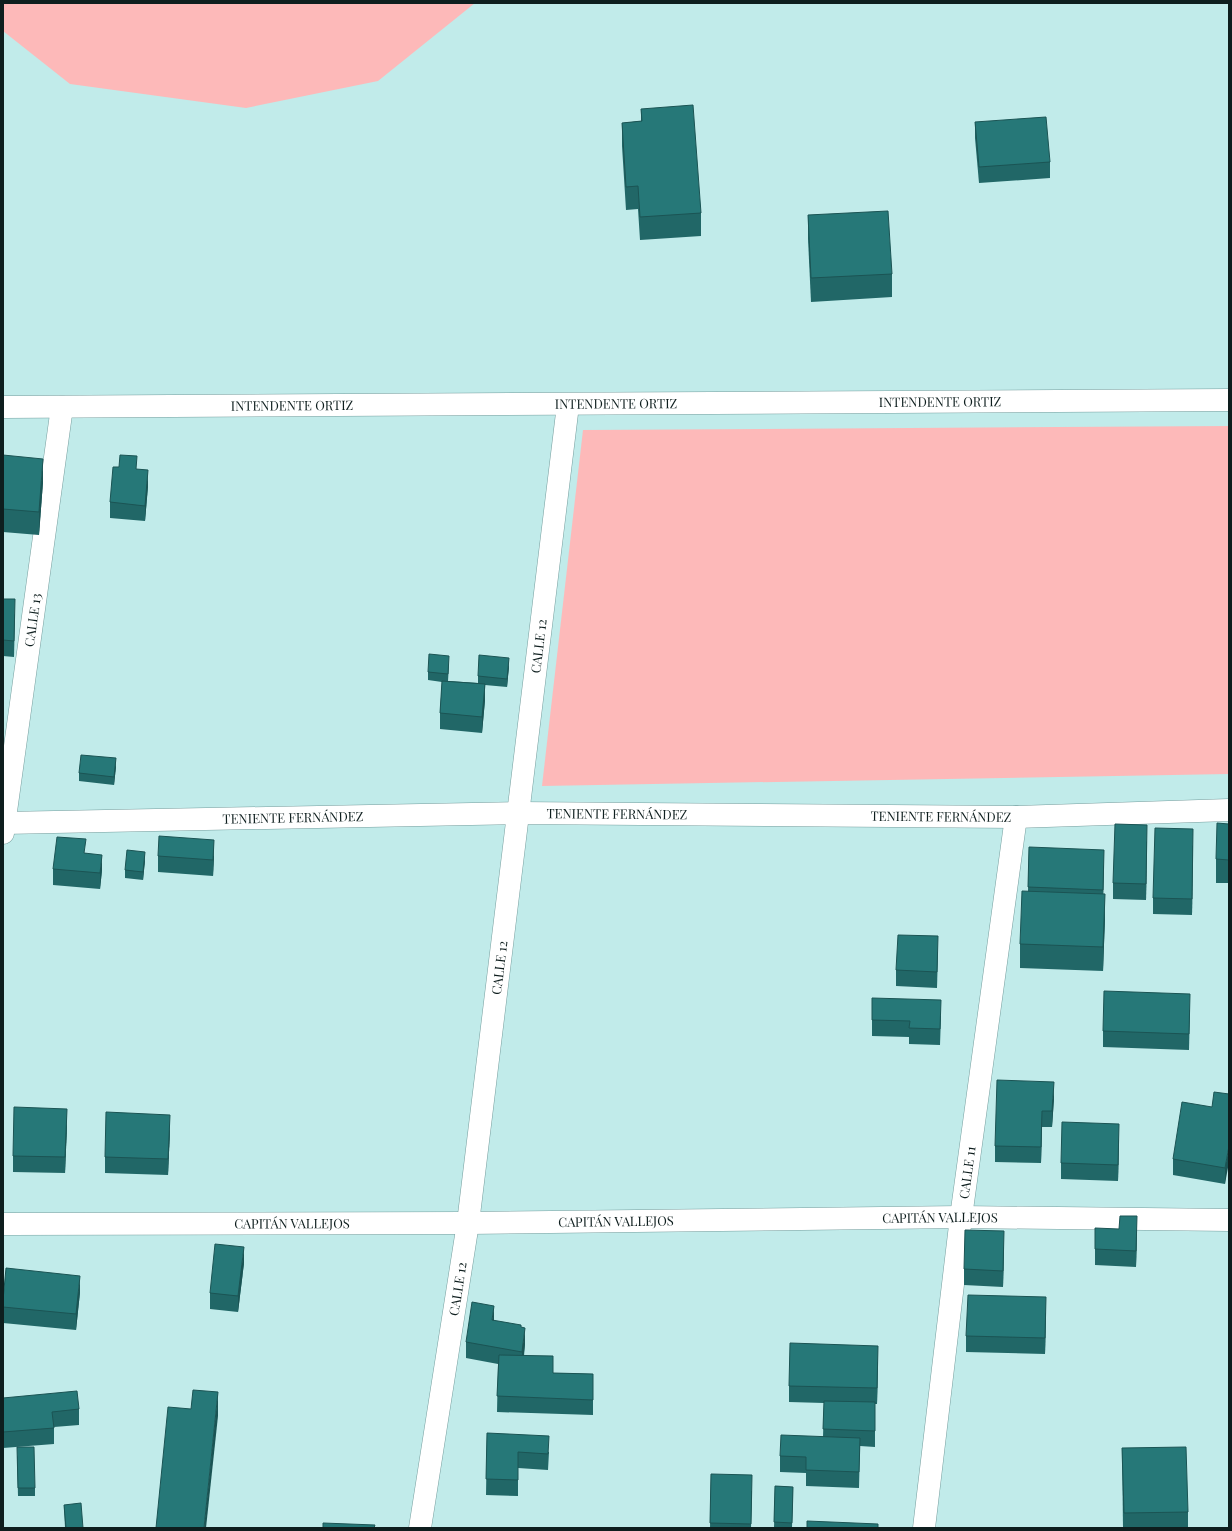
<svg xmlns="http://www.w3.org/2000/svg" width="1232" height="1531" viewBox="0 0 1232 1531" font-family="'Playfair Display',serif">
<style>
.green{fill:#fdb9b9}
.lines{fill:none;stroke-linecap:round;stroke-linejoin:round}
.street-casing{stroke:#769e9e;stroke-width:23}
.street{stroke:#fff;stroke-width:22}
.wall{fill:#216767}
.shaded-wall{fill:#1b5454}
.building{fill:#267878;stroke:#1b5454}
.labels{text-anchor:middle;stroke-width:4;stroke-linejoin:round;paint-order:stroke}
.street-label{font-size:13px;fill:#0e1e1e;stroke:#c1ebea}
</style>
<rect width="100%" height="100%" fill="#c1ebea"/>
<g class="green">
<polygon points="3,3 475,3 378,81 246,108 70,84 3,31"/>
<polygon points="1229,426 1229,774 542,786 583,430"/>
</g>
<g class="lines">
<defs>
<g id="street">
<path id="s1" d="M3,407l1226,-7"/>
<path id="s2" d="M4,823l514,-10 498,4 213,-7"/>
<path id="s3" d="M3,833l59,-426"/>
<path id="s4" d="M3,1224l465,-1 493,-6 268,3"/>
<path id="s5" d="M420,1528l48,-305 100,-818"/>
<path id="s6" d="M924,1528l37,-311 55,-400"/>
</g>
</defs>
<use href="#street" class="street-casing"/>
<use href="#street" class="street"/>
</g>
<g class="wall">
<polygon points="641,109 701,213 701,236 640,240 638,209 626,210 622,146 622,123 641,121"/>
<polygon points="975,122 1050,162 1050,178 979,183 975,138"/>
<polygon points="808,215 892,274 892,297 811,302 808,239"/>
<polygon points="3,455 43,482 39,535 3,532"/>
<polygon points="137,469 148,486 145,521 110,518 110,502"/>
<polygon points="3,599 15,615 14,657 3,656"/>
<polygon points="449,664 448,681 478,683 478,676 509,666 507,687 485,685 485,700 482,733 440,729 440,713 442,682 428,680 428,672"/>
<polygon points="116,766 114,785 79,781 79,773"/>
<polygon points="1229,824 1229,883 1216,883 1216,859"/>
<polygon points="1147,841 1146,900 1113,899 1113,883"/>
<polygon points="1193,845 1192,915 1153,914 1153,898"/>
<polygon points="1029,847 1104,866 1103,894 1105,917 1103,971 1020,968 1020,944 1028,891"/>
<polygon points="86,853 102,870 100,889 53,885 53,869"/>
<polygon points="158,856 214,856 213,876 158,872"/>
<polygon points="145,860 143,880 125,878 125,870"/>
<polygon points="938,952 937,988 896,986 896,970"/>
<polygon points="1190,1010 1189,1050 1103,1047 1103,1031"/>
<polygon points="941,1016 940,1045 909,1044 909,1037 872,1036 872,1020"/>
<polygon points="1229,1094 1225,1184 1173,1175 1173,1159 1212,1107"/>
<polygon points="1054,1098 1052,1127 1042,1127 1041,1163 995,1162 995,1146"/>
<polygon points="67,1125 65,1173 13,1172 13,1156"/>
<polygon points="170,1130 168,1175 105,1173 105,1157"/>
<polygon points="1119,1140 1118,1181 1061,1179 1061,1163"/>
<polygon points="1137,1232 1136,1267 1095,1265 1095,1249"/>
<polygon points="1004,1247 1003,1287 964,1285 964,1269"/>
<polygon points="244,1263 238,1312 210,1309 210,1293"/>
<polygon points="80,1292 76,1330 3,1323 3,1300"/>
<polygon points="1046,1313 1045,1354 966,1352 966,1336"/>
<polygon points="494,1321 525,1344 524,1356 553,1373 593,1374 593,1415 497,1412 498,1364 466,1358 466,1342"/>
<polygon points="878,1362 877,1404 875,1404 875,1447 860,1446 859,1488 806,1486 806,1473 780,1472 780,1456 823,1437 824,1403 789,1402 789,1386"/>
<polygon points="3,1398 79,1409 79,1425 54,1427 54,1444 3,1448"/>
<polygon points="487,1433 549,1452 548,1470 518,1468 518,1496 486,1495"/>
<polygon points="1122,1448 1188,1512 1188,1528 1123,1528"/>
<polygon points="17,1455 35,1488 35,1496 18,1496"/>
<polygon points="711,1474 752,1491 751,1528 710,1528"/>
<polygon points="775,1486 793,1487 792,1528 774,1528"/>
<polygon points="64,1505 83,1528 65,1528"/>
</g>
<g class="shaded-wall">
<polygon points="43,459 43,482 39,535 39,512"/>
<polygon points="148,470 148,486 145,521 145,506"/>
<polygon points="509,658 509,666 507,687 507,679"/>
<polygon points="485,684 485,700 482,733 482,717"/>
<polygon points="116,758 116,766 114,785 114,777"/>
<polygon points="1147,825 1147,841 1146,900 1146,884"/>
<polygon points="1193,829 1193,845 1192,915 1192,899"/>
<polygon points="214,840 214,856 213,876 213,860"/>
<polygon points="1104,850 1104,866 1103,906 1103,890"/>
<polygon points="145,852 145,860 143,880 143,872"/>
<polygon points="102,855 102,870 100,889 100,873"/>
<polygon points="1105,894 1105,917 1103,971 1103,947"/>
<polygon points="1054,1082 1054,1098 1052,1127 1052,1111"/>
<polygon points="67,1109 67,1125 65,1173 65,1157"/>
<polygon points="1042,1111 1042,1127 1041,1163 1041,1147"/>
<polygon points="170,1115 170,1130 168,1175 168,1159"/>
<polygon points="1119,1124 1119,1140 1118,1181 1118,1165"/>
<polygon points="1229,1146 1229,1162 1225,1184 1225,1168"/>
<polygon points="1137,1216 1137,1232 1136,1267 1136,1251"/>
<polygon points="1004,1231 1004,1247 1003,1287 1003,1271"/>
<polygon points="244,1247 244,1263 238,1312 238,1296"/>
<polygon points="80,1276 80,1292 76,1330 76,1314"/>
<polygon points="1046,1297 1046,1313 1045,1354 1045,1338"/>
<polygon points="494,1306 494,1322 492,1320"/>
<polygon points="525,1328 525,1344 522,1368 522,1352"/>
<polygon points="878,1346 878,1362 877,1404 877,1388"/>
<polygon points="218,1392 218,1416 206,1528 204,1528"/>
</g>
<g class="building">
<polygon points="693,105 701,213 640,217 638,186 626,187 622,123 642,121 641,109"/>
<polygon points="1046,117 1050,162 979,167 975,122"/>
<polygon points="888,211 892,274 811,278 808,215"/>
<polygon points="3,455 43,459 39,512 3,509"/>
<polygon points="120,455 137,456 136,469 148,470 145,506 110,502 113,467 119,467"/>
<polygon points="3,599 15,599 14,641 3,640"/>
<polygon points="429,654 449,656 448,674 428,672"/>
<polygon points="479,655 509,658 507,679 478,676"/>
<polygon points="442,681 485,684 482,717 440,713"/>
<polygon points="81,755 116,758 114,777 79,773"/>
<polygon points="1217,823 1229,824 1229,860 1216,859"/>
<polygon points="1115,824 1147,825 1146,884 1113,883"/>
<polygon points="1155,828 1193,829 1192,899 1153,898"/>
<polygon points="159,836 214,840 213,860 158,856"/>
<polygon points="57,837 86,839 84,853 102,855 100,873 53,869"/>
<polygon points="1029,847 1104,850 1103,890 1028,887"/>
<polygon points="127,850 145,852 143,872 125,870"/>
<polygon points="1022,891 1105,894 1103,947 1020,944"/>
<polygon points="898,935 938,936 937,972 896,970"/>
<polygon points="1104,991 1190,994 1189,1034 1103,1031"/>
<polygon points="872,998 941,1000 940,1029 909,1028 910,1021 872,1020"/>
<polygon points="997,1080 1054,1082 1052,1111 1042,1111 1041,1147 995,1146"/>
<polygon points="1214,1092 1229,1094 1229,1146 1225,1168 1173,1159 1182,1102 1212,1107"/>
<polygon points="14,1107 67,1109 65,1157 13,1156"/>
<polygon points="106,1112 170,1115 168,1159 105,1157"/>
<polygon points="1062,1122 1119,1124 1118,1165 1061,1163"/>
<polygon points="1120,1216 1137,1216 1136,1251 1095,1249 1095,1228 1119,1229"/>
<polygon points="965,1230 1004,1231 1003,1271 964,1269"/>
<polygon points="215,1244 244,1247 238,1296 210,1293"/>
<polygon points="6,1268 80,1276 76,1314 3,1307 3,1300"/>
<polygon points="968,1295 1046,1297 1045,1338 966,1336"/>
<polygon points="472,1302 494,1306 492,1320 521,1325 521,1327 525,1328 522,1352 466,1342"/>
<polygon points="790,1343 878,1346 877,1388 789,1386"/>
<polygon points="499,1355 553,1356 553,1373 593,1374 593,1400 497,1396"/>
<polygon points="193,1390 218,1392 204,1528 156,1528 168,1407 191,1409"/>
<polygon points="77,1391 79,1409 52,1412 54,1428 3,1432 3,1398"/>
<polygon points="824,1401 875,1402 875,1431 823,1429"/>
<polygon points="487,1433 549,1436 548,1454 518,1452 518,1480 486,1479"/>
<polygon points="781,1435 860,1438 859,1472 806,1470 806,1457 780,1456"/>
<polygon points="17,1447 34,1447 35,1488 18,1488"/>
<polygon points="1186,1447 1188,1512 1124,1513 1122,1448"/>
<polygon points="711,1474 752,1475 751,1524 710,1523"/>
<polygon points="775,1486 793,1487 792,1523 774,1522"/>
<polygon points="81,1503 83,1528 66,1528 64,1505"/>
<polygon points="807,1521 878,1524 878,1528 807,1528"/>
<polygon points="323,1523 375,1525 374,1528 323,1528"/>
</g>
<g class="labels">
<g class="street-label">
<text dy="5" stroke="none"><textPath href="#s1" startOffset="937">INTENDENTE ORTIZ</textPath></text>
<text dy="5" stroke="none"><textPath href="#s1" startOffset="613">INTENDENTE ORTIZ</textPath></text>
<text dy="5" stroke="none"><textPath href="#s1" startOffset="289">INTENDENTE ORTIZ</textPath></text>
<text dy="5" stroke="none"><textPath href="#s3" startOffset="215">CALLE 13</textPath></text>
<text dy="5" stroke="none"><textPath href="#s5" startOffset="890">CALLE 12</textPath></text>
<text dy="5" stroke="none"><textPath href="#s2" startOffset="613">TENIENTE FERNÁNDEZ</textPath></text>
<text dy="5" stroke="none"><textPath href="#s2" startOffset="289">TENIENTE FERNÁNDEZ</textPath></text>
<text dy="5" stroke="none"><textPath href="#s2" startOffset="937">TENIENTE FERNÁNDEZ</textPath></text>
<text dy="5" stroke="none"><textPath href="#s5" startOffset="566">CALLE 12</textPath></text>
<text dy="5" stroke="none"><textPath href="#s6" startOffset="358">CALLE 11</textPath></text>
<text dy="5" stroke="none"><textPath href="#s4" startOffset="937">CAPITÁN VALLEJOS</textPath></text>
<text dy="5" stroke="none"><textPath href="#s4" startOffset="613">CAPITÁN VALLEJOS</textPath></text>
<text dy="5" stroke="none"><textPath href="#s4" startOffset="289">CAPITÁN VALLEJOS</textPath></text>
<text dy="5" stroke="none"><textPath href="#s5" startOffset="242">CALLE 12</textPath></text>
</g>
</g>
<rect width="1232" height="1531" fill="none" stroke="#0e1e1e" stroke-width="8"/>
</svg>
